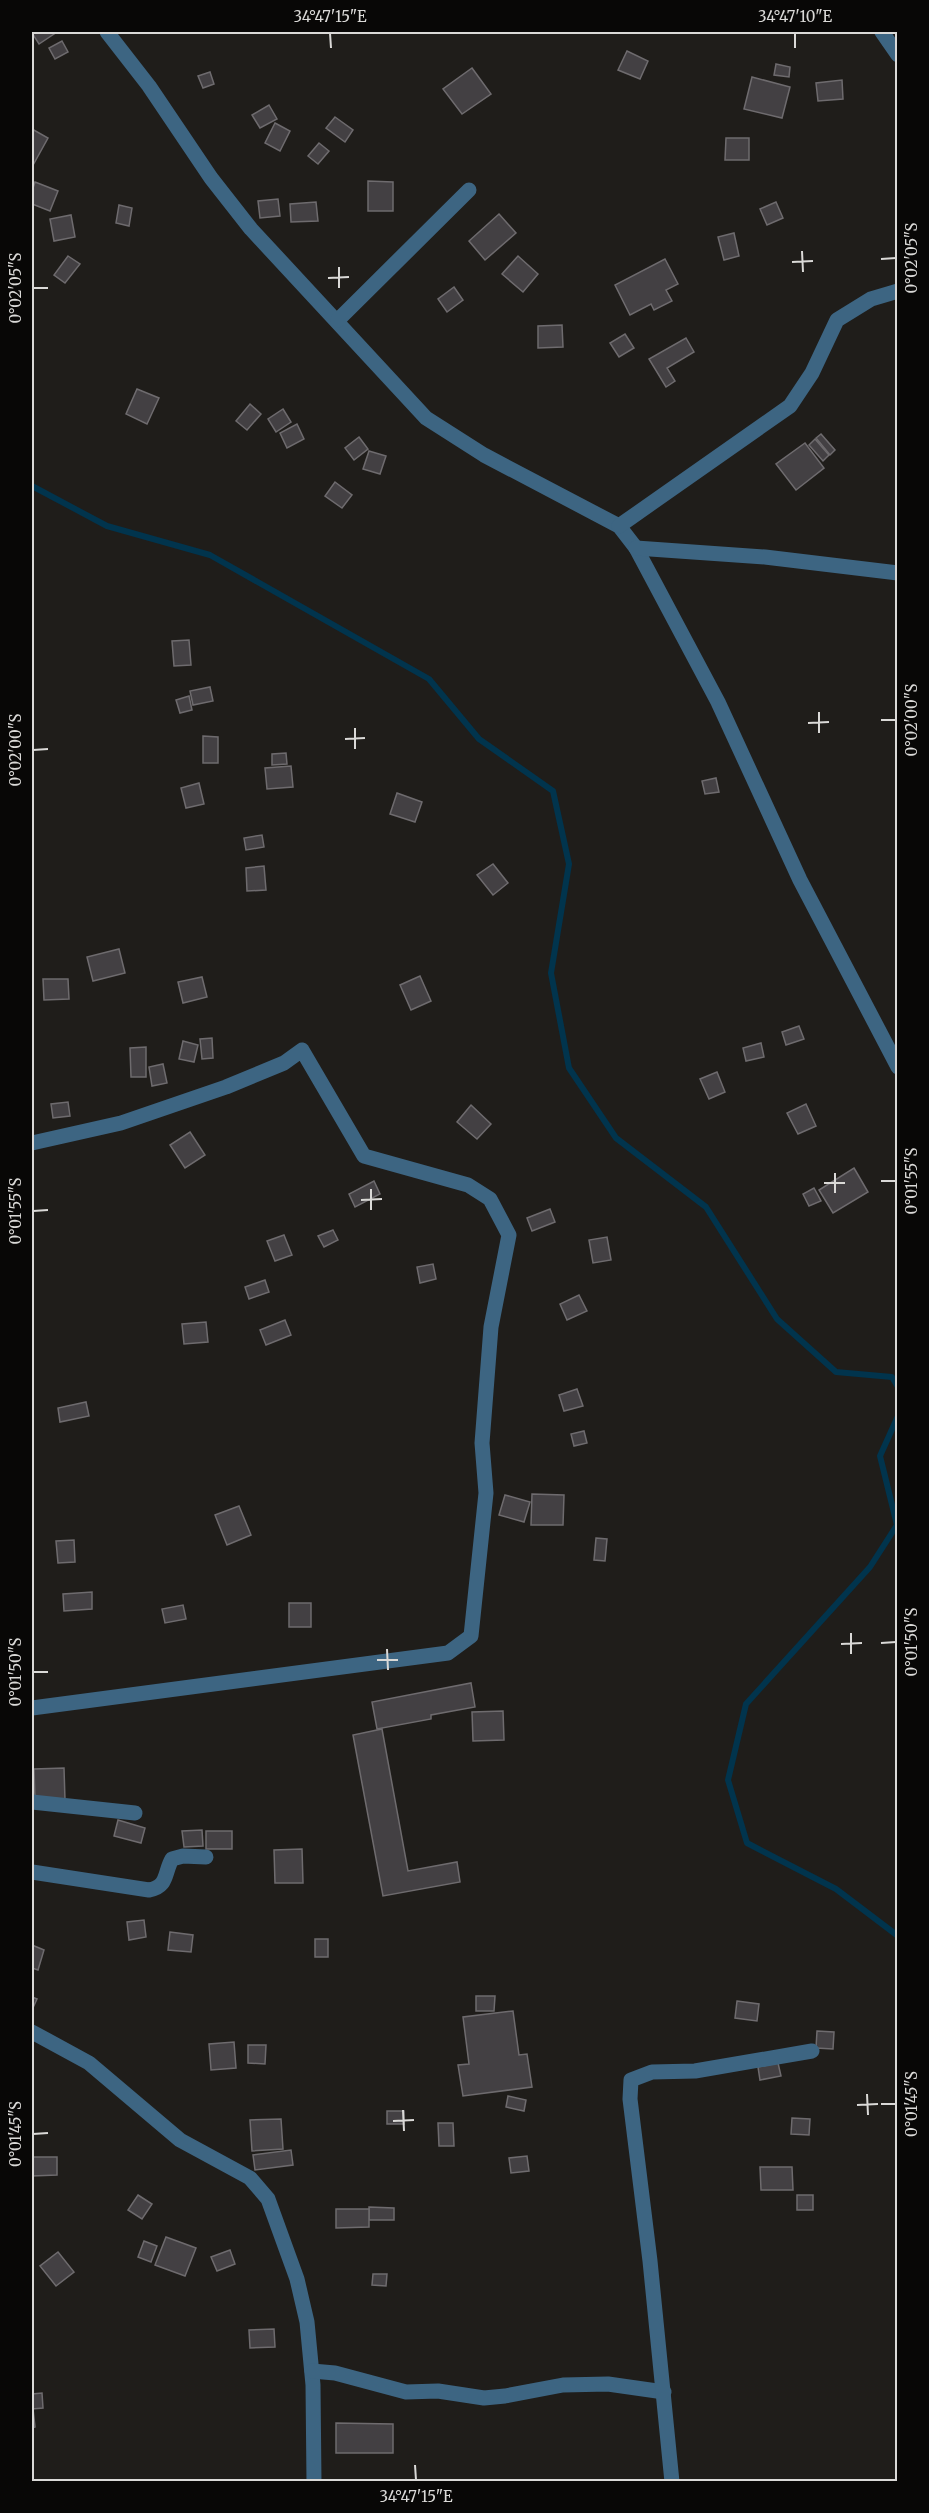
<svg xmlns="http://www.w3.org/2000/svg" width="929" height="2513" viewBox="0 0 929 2513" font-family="Merriweather,serif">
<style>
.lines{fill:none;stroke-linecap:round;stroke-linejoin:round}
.stream{stroke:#01344d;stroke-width:6}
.building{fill:#434043;stroke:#6e6b6e;stroke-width:1.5}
.street{stroke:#3d6582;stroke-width:15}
.ticks{fill:none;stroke:#dad9d7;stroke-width:2}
.neatline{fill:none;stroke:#dad9d7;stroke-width:2}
.ticks-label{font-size:15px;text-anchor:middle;fill:#dad9d7}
</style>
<rect width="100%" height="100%" fill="#1f1d1a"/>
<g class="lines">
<g class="stream">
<polyline points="32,486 107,526 210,555 429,679 479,739 553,791 569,864 551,973 569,1068 616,1138 706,1207 777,1319 836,1372 892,1377 898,1387"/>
<polyline points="898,1416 880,1456 897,1525 870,1567 746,1704 728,1780 747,1843 836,1889 898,1936"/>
</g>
</g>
<g class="building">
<polygon points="35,32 57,32 39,44 32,33"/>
<polygon points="62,41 68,52 55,59 49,48"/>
<polygon points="627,51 648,61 640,79 618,70"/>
<polygon points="776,64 790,67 789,77 774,75"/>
<polygon points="472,68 491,94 462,114 443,89"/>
<polygon points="210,72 214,84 203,88 198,76"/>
<polygon points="752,77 790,87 782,118 744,109"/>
<polygon points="842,80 843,99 818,101 816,83"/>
<polygon points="269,105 277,119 260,128 252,115"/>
<polygon points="335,117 353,130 345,142 326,128"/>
<polygon points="275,123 290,131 280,151 265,143"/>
<polygon points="32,129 48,138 32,167"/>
<polygon points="726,138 749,138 749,160 725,160"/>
<polygon points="319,143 329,151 318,164 308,156"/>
<polygon points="368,181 393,182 393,211 368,211"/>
<polygon points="35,182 58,191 50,211 32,204 32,191"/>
<polygon points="278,199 280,216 260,218 258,201"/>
<polygon points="316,202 318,221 291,222 290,204"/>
<polygon points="776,202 783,218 767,225 760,209"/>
<polygon points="119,205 132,208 129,226 116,223"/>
<polygon points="499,214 516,233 485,260 469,241"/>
<polygon points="71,215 75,237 54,241 50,219"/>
<polygon points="734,233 739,256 724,260 718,237"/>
<polygon points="68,256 80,264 65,283 54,275"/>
<polygon points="518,256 538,274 523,292 502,274"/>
<polygon points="665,259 678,284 666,290 672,301 654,310 651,304 630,315 615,285"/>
<polygon points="454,287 463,300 447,312 438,299"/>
<polygon points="562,325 563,347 538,348 538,326"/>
<polygon points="625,334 634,348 619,357 610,343"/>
<polygon points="686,338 694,352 667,368 675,381 666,387 649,359"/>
<polygon points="137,389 159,398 147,424 126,414"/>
<polygon points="250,404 261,414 247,430 236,421"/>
<polygon points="283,409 291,422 276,432 268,419"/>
<polygon points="297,424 304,439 287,448 280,433"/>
<polygon points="821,434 835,450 830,455 816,438"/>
<polygon points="359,437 368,449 354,460 345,448"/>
<polygon points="815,439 829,455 823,461 809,445"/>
<polygon points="805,443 824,468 796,490 776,464"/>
<polygon points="369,451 386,456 380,474 363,469"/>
<polygon points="335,482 352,495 342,508 325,496"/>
<polygon points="189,640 191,665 174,666 172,641"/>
<polygon points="210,687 213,701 193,705 190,691"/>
<polygon points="189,696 192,710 180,713 176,700"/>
<polygon points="203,736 218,737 218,763 203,763"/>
<polygon points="286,753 287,764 272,765 272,754"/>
<polygon points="291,766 293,787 267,789 265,768"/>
<polygon points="716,778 719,792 705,794 702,781"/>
<polygon points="199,783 204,804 186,808 181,788"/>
<polygon points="397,793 422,802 415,822 390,814"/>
<polygon points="262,835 264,847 246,850 244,838"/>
<polygon points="493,864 508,883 493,895 477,875"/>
<polygon points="264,866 266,890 247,891 246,868"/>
<polygon points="119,949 125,973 93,981 87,957"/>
<polygon points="420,976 431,1001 411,1010 400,985"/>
<polygon points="202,977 207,997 183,1003 178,982"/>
<polygon points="43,979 68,979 69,999 44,1000"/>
<polygon points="799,1026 804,1039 786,1045 782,1032"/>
<polygon points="212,1038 213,1058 202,1059 200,1039"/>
<polygon points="183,1041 198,1045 194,1062 179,1059"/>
<polygon points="761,1043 764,1057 746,1061 743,1048"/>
<polygon points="146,1047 146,1077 131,1077 130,1048"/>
<polygon points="163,1064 167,1083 152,1086 149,1067"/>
<polygon points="717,1072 725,1092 709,1099 700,1079"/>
<polygon points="68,1102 70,1116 53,1118 51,1104"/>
<polygon points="806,1104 816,1126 798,1134 787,1113"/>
<polygon points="471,1105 491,1124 477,1139 457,1122"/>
<polygon points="190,1132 205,1155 185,1168 170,1145"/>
<polygon points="854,1168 868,1192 833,1213 819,1190"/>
<polygon points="374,1181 380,1194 355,1207 349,1194"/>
<polygon points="814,1188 821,1201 809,1206 803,1194"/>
<polygon points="550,1209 555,1222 532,1231 527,1218"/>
<polygon points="333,1230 338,1240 324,1247 318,1236"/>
<polygon points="284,1235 292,1255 275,1261 267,1241"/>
<polygon points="607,1237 611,1260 593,1263 589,1240"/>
<polygon points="433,1264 436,1279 420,1283 417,1267"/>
<polygon points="265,1280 269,1292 249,1299 245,1287"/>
<polygon points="579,1295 587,1311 567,1320 560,1304"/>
<polygon points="285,1320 291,1335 266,1345 260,1330"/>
<polygon points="206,1322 208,1342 184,1344 182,1324"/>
<polygon points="577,1389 583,1406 564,1411 559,1395"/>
<polygon points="86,1402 89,1416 60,1422 58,1408"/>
<polygon points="584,1431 587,1443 574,1446 571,1434"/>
<polygon points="532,1494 564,1495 563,1525 531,1525"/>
<polygon points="505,1495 530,1502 524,1522 499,1515"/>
<polygon points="239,1506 251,1535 227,1545 215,1515"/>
<polygon points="596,1538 607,1539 605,1561 594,1560"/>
<polygon points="74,1540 75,1562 58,1563 56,1541"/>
<polygon points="92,1592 92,1609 64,1611 63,1594"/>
<rect x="289" y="1603" width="22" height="24"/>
<polygon points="183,1605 186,1619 165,1623 162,1609"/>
<polygon points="471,1683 475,1707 431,1715 431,1719 377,1729 372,1702"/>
<polygon points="503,1711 504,1740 473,1741 472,1712"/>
<polygon points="382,1729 408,1871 457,1862 460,1882 383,1896 353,1735"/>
<polygon points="64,1768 65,1800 35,1800 34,1769"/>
<polygon points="118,1820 145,1828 141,1843 114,1836"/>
<polygon points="202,1830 203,1846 184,1847 182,1831"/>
<rect x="206" y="1831" width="26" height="18"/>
<polygon points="302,1849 303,1883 275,1883 274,1850"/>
<polygon points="144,1920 146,1937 129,1940 127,1922"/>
<polygon points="170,1932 193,1935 191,1952 168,1950"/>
<rect x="315" y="1939" width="13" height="18"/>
<polygon points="32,1945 44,1950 38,1970 32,1968"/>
<polygon points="476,1996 495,1996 494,2011 476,2011"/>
<polygon points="32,1997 37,1999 32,2010"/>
<polygon points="737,2001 759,2004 757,2021 735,2018"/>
<polygon points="513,2011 519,2055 527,2054 532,2087 463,2096 458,2065 469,2064 463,2017"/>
<polygon points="817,2031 834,2032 833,2049 816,2048"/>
<polygon points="234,2042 236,2068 211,2070 209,2044"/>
<polygon points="248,2045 266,2045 265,2064 248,2063"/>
<polygon points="778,2063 781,2076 760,2080 758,2067"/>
<polygon points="508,2096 526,2100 524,2111 506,2107"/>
<rect x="387" y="2111" width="17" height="13"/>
<polygon points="792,2118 810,2119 809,2135 791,2134"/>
<polygon points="281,2119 283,2149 252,2151 250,2120"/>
<polygon points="438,2123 453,2123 454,2146 439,2146"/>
<polygon points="291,2150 293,2165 255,2170 253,2155"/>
<polygon points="527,2156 529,2171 511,2173 509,2158"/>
<polygon points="32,2157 57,2157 57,2175 32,2176"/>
<polygon points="760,2167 792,2167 793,2190 761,2190"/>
<polygon points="138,2195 152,2204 142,2219 128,2210"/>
<rect x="797" y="2195" width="16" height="15"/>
<polygon points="369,2207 394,2208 394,2220 369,2220"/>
<polygon points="336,2209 369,2209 369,2227 336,2228"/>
<polygon points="166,2237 196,2248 185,2276 155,2265"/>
<polygon points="144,2241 157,2246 151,2262 138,2257"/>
<polygon points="230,2250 235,2264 217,2271 211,2257"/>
<polygon points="58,2252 74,2272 56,2286 40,2266"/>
<polygon points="373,2274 387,2274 386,2286 372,2285"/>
<polygon points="274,2329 275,2347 250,2348 249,2330"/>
<polygon points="42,2393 43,2408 32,2409 32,2394"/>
<polygon points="32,2409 33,2409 35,2427 32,2428"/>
<polygon points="336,2423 393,2424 393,2453 336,2453"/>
</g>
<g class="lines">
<g class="street">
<polyline points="107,32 149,86 211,178 251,229 426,418 484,455 619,526 636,548 718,702 800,880 898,1067"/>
<polyline points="882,32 898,55"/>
<polyline points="338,320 469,190"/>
<polyline points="619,526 790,406 812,373 837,320 871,299 898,291"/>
<polyline points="636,548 765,557 898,573"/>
<polyline points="32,1143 121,1123 226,1087 284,1063 302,1050 364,1156 468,1185 490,1199 509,1235 491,1327 482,1443 486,1493 471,1636 448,1653 32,1708"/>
<polyline points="32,1802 135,1813"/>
<path d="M32,1872l117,18c19,-3 15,-17 23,-31l11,-3 23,1"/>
<polyline points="32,2032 89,2063 180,2140 250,2178 268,2199 297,2279 307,2322 313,2385 314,2482"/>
<polyline points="312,2371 335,2373 406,2392 438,2391 484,2398 505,2396 563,2385 608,2384 664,2392"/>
<polyline points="672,2482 650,2261 630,2099 631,2080 652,2072 695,2071 812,2051"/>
</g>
</g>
<path class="ticks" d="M330,33l1,15M795,33v15M802,251l1,21M881,259l15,-1M792,262l21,-1M339,267v21M328,278l21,-1M33,288h15M819,712v21M881,720h15M808,723l21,-1M355,728v21M345,739l20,-1M33,750l15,-1M835,1173v20M881,1181h15M824,1183h21M371,1189v21M361,1200l21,-1M33,1211l15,-1M851,1633v21M881,1643l15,-1M841,1644l21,-1M387,1649l1,21M377,1660h21M33,1672h15M867,2094l1,21M881,2104h15M857,2105l21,-1M403,2110l1,21M393,2121l21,-1M33,2134l15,-1M415,2465l1,15"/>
<rect width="929" height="2513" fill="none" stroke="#080706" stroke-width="66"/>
<rect x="33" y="33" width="863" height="2447" class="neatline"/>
<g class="ticks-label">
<text x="330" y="22">34°47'15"E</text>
<text x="795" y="22">34°47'10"E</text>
<text transform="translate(912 258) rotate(-90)" y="5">0°02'05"S</text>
<text transform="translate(16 288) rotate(-90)" y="5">0°02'05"S</text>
<text transform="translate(912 720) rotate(-90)" y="5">0°02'00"S</text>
<text transform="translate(16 750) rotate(-90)" y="5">0°02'00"S</text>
<text transform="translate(912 1181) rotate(-90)" y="5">0°01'55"S</text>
<text transform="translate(16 1211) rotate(-90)" y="5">0°01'55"S</text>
<text transform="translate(912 1642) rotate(-90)" y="5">0°01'50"S</text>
<text transform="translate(16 1672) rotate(-90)" y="5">0°01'50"S</text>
<text transform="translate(912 2104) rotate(-90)" y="5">0°01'45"S</text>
<text transform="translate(16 2134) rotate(-90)" y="5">0°01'45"S</text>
<text x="416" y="2502">34°47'15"E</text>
</g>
</svg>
